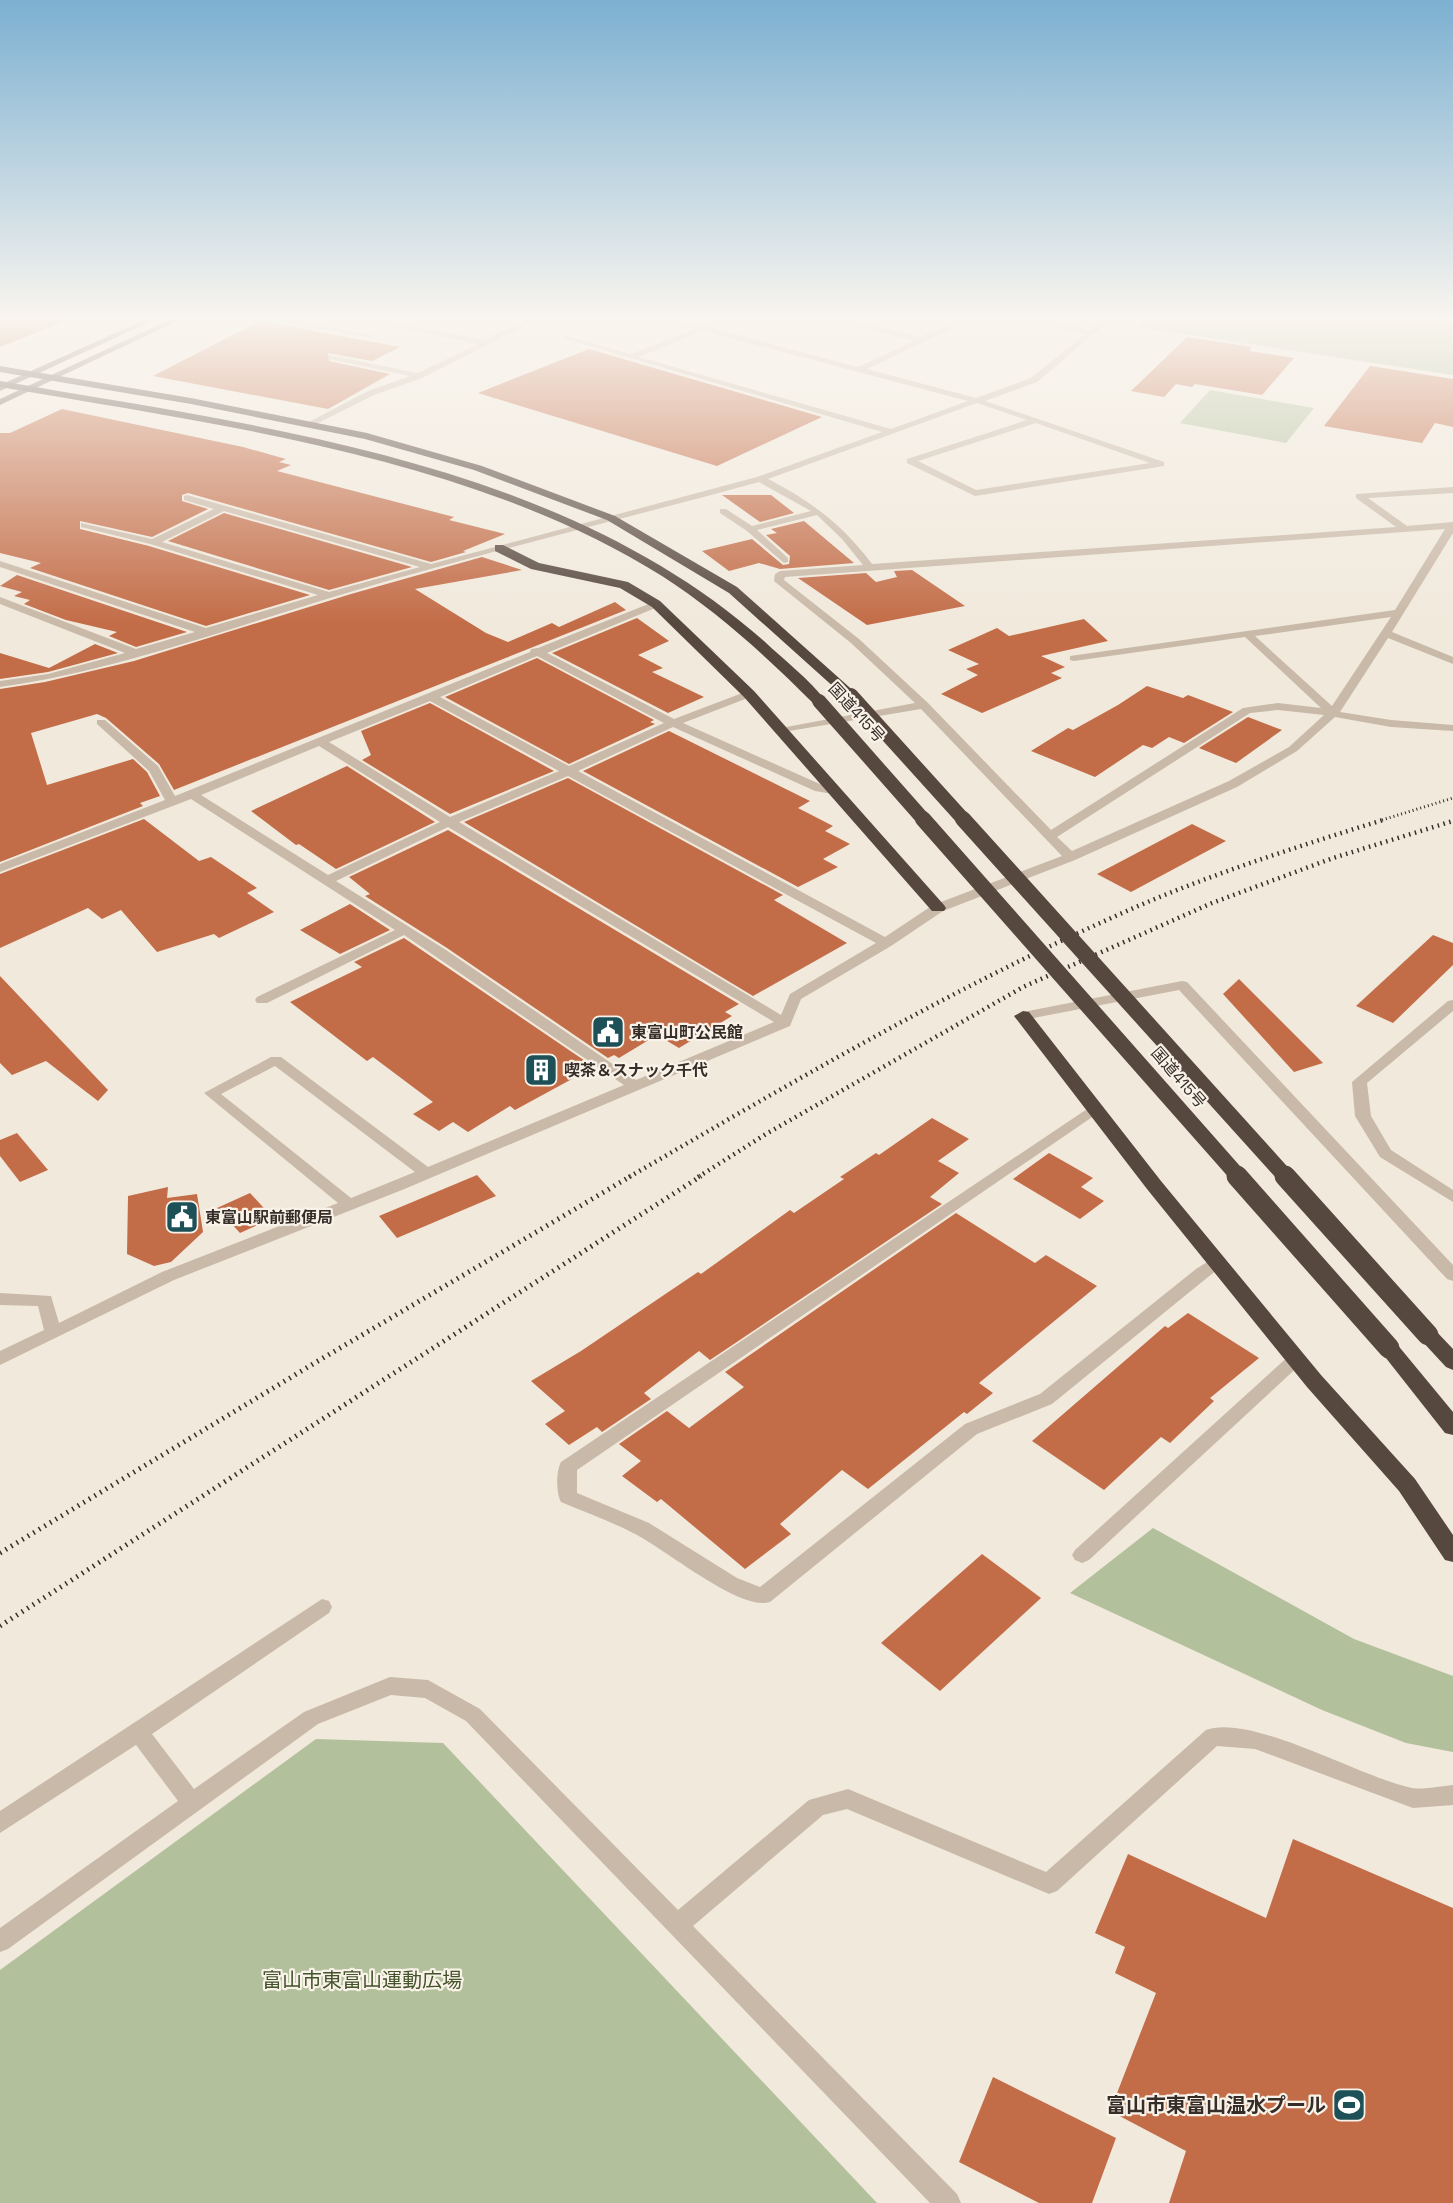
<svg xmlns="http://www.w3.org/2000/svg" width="1453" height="2203" viewBox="0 0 1453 2203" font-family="'Space Grotesk','Noto Sans JP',sans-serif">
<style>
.green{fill:#b2c09c}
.building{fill:#c36d48}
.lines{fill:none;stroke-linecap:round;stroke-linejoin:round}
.minor{fill:#c9b9a8;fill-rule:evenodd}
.major{fill:#786559;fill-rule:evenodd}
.highway{fill:#57483f;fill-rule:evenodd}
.rail-far2{stroke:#362d28;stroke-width:3;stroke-dasharray:1 3;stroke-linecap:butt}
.rail-far1{stroke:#362d28;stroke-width:4.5;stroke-dasharray:1.5 4.5;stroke-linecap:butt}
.rail{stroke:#362d28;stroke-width:5;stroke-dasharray:1.5 5;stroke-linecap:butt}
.highway-bridge-far2{stroke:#57483f;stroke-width:14}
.highway-bridge-far1{stroke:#57483f;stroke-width:16}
.highway-bridge{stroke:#57483f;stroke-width:21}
.labels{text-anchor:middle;stroke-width:4.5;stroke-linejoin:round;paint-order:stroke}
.street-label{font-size:16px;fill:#362d28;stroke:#f9f2e8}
.poi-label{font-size:16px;font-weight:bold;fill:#362d28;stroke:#f9f2e8;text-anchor:start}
.near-park-label{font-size:20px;fill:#43542c;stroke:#f9f2e8}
.near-poi-label{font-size:20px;font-weight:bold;fill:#362d28;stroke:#f9f2e8;text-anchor:end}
</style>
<rect width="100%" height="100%" fill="#f1e9dc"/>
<g class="green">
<polygon points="1151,315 1453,315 1453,375 1137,327"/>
<polygon points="1210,390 1314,408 1286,443 1180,423"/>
<polygon points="1153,1528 1354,1639 1453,1676 1453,1752 1406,1743 1322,1710 1070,1593"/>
<polygon points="316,1739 443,1743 877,2203 0,2203 0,1970"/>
</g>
<g class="building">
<polygon points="0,315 75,315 76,317 0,347"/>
<polygon points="260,321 400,347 372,361 328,353 329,361 390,374 328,409 153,376"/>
<polygon points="1187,337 1252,347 1249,351 1294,358 1262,395 1195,384 1192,387 1176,384 1164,397 1131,391"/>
<polygon points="589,349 678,375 822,417 717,466 478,393"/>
<polygon points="1370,366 1453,379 1453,427 1435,423 1422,443 1324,426"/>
<polygon points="62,409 243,447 286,459 279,462 291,465 277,471 454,517 449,520 505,534 463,551 466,552 431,562 188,493 182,495 182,501 208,509 152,537 80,521 80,529 149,546 310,595 206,626 30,568 41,563 0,553 0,433 10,433"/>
<polygon points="722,495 771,495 794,513 760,522"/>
<polygon points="224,513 412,567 329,590 168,541"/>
<polygon points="804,521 854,563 780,569 759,563 729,571 702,551 752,539 783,565 789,564 790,556 766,535 777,533 771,529"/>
<polygon points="482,557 522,570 415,589 486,633 508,642 552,623 559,627 615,602 626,610 174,790 159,764 106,718 97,714 31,733 47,785 133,759 147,772 160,796 140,803 143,806 0,862 0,689 45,682 134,661 351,594"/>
<polygon points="912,570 965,606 867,625 798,578 866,573 876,582 897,577 894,571"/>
<polygon points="17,575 187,632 136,647 109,636 117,632 66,620 24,604 30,600 14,596 22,592 0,586"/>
<polygon points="637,618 669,641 638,655 663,668 652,672 704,697 668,713 552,653"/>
<polygon points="1084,619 1108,641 1041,656 1065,667 1051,673 1062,678 982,713 941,694 978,675 966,669 979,664 948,650 997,628 1009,636"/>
<polygon points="95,644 118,653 48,672 0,679 0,653 49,668"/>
<polygon points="537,658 654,720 650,722 655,724 569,764 445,697"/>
<polygon points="1147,686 1183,698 1188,695 1233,712 1184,743 1169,737 1152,748 1143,745 1095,777 1031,751 1068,728 1073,730 1118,705"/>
<polygon points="430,703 554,771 450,814 362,760 371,755 361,731"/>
<polygon points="1248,717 1282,730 1236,763 1199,748"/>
<polygon points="669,731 810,801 798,808 833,826 825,831 850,844 823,859 838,867 798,887 583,771"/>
<polygon points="347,766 435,822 336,869 299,844 296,845 251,811"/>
<polygon points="568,778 783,895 774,900 847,943 753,996 464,822"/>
<polygon points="144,819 199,861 211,857 257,888 247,893 274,912 219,938 214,934 157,952 121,910 102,919 88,908 0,948 0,874"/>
<polygon points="1192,824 1226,841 1131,892 1097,874"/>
<polygon points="448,830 739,1004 725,1012 732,1016 679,1048 657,1035 619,1058 614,1055 608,1058 447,948 365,896 370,894 349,877"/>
<polygon points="350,904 390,930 340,954 300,930"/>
<polygon points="1433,935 1453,943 1453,965 1393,1023 1356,1006"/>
<polygon points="404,938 594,1067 515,1110 510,1106 468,1132 453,1122 439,1131 413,1114 433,1102 373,1057 367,1061 290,1002 362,967 354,962"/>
<polygon points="0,976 108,1090 98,1101 46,1061 12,1075 0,1063"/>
<polygon points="1239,979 1323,1063 1294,1072 1223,994"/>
<polygon points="932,1118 969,1139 938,1161 959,1173 930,1197 942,1204 710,1360 699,1351 644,1393 651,1399 602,1432 597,1427 569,1445 545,1424 565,1411 531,1381 581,1351 698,1272 701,1274 790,1210 794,1213 844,1179 840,1177 876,1153 879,1155"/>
<polygon points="17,1133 48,1170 20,1182 0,1156 0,1140"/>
<polygon points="1049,1153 1093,1178 1081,1187 1104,1201 1080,1219 1013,1179"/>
<polygon points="477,1175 496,1196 397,1238 379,1216"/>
<polygon points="168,1187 167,1198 197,1194 203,1232 171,1262 154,1266 127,1254 128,1196"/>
<polygon points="250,1193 273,1218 240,1233 217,1208"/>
<polygon points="956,1213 1035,1263 1046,1255 1097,1286 979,1383 993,1393 967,1414 964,1412 868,1489 842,1470 780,1524 791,1534 745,1569 661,1499 657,1502 622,1476 641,1461 619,1444 667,1411 689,1428 744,1387 725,1372"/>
<polygon points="1188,1313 1259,1358 1210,1398 1214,1401 1170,1443 1161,1437 1104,1490 1032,1441 1165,1326 1168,1328"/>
<polygon points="982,1554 1041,1598 940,1691 881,1643"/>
<polygon points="1293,1839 1453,1908 1453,2203 1169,2203 1186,2151 1110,2111 1156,1993 1115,1973 1125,1947 1095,1933 1128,1854 1266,1918"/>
<polygon points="993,2077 1116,2138 1092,2203 1039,2203 959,2162"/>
</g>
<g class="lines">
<g class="minor">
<polygon points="243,315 261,315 375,336 371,338"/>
<polygon points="536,315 546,315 422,378 374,395 312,426 305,424 368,391 410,376 329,359 329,355 418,373 478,344 401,328 398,328 398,324 484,340"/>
<path d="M646,315c20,0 38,11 55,11 14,0 26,-11 41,-11l-31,13 147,39 56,-26 -99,-26h14l91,22 50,-22h10l-113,54 109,29 55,-20 54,-44 -77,-19h14l67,15 18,-15h9l-79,67 -52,19 179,61v4l-189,30 -68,-33v-4l120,-39 -50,-17 -209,76c43,22 75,46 104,85l524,-37 -40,-29v-4l97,-7v6l-85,5 39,28 46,-4v11l-61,99 61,25v7l-65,-26 -48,74 51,8 62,5v6l-62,-4 -56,-10 -38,34 -60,36 -162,73 -132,51 -52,35 -90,53 -11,27 -388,164 -228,90 -174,85v-14l44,-21 -6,-24 -38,-1v-12l51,3 8,27 103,-51 176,-69 -134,-110 67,-36h10l147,110 196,-82 -220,-150 -137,68h-10l-2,-3 2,-3 138,-67 -204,-131 -191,73v-8l165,-64 -16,-29 -52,-47v-4h8l53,46 17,30 355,-144 1,-3 7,-1 118,-47 4,1v4l-113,47 127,66 71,-27h8v4l-70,27 139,62 15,2 2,3 -6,4 -18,-3 -142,-64 -95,44 307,166 48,-32 129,-49 -141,-147 -144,24v-4l4,-1 134,-25 -64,-60 -77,-62 1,-7 5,-3 83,-6 -21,-26 -25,-24 -60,15 31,28v4l-4,1 -37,-32 -27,-18v-4h6l26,17 59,-15 -52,-29c-136,37 -273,70 -409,110 -115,34 -230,78 -350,95v-6l48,-7 77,-21 -125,-49v-7l136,52 59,-17 -195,-65v-6l206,67 112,-33 -168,-51 -69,-17v-4l71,16 62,-30 -30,-9v-4l3,-1 244,69 326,-87 125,-45 -320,-94 4,-2 65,18 64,-25zM703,331l265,70 -77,28 -252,-72zM1036,423l114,40 -174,27 -58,-29zM224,511l196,56 -91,25 -167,-50zM1445,529l-50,81 -325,46v4l4,1 171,-24 76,71 -43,-5 -35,5 -192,122 -123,-127 -69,-64 -75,-59 1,-3zM1391,617l-59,89 -77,-70zM537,656l127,67 -95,43 -129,-69zM430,701l129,70 -109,46 -121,-75zM1278,710l46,5 -35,32 -60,34 -157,70 -15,-14 193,-124zM319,746l121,76 -112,53 -127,-80zM568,776l308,167 -86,51 -9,21 -322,-193zM448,827l326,195 -138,58 -190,-130 -110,-69zM275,1066l140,106 -64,26 -130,-104z"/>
<polygon points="1182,981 1187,982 1453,1265 1453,1281 1447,1279 1179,990 1023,1020 1016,1016 1023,1012"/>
<polygon points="1453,1000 1453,1011 1367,1083 1371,1116 1391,1150 1453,1190 1453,1202 1380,1157 1355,1116 1352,1082 1448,1001"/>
<path d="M1096,1103l5,2 3,3 -3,3 -524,359v23l72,30 88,55 23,9 205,-163 75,-30 156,-125 16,-10h12l2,4 -18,14 -156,127 -75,30 -207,168c-30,10 -107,-55 -137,-69 -23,-12 -48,-21 -72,-31 -5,-9 -5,-31 0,-40z"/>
<polygon points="1297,1352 1303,1354 1306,1358 1303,1362 1089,1560 1082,1563 1075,1560 1072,1555 1075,1550 1291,1354"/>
<path d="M322,1599l7,2 3,6 -3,6 -177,121 42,55 110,-77 86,-35 38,3 52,29 198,201 131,-110 39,-11 198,83 160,-142c45,-17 156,48 206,58 12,2 28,-2 41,-3v20l-40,3 -158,-59 -38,-3 -160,145 -8,3 -202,-85 -24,6 -130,111 264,268 4,9h-31l-464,-482 -41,-23 -34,-3 -73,29 -310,225 -8,3v-24l178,-127 -42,-56 -136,88v-22z"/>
</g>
<g class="major">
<polygon points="155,315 165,315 0,391 0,385"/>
<polygon points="180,315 190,315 0,405 0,399"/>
</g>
<g class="highway">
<polygon points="0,366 191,398 367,433 482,466 615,516 737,587 858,695 856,698 846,698 729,593 607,520 474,470 365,439 191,404 0,372"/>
<path d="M0,381c259,45 559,79 764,260 20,19 45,38 62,60l-2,3h-10c-47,-47 -96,-92 -152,-128 -192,-120 -443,-151 -662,-189z"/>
<polygon points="495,545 503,545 539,563 628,582 660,601 754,691 944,905 946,908 944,911 932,911 744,697 652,607 620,588 531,569 495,551"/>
<polygon points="1023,1011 1029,1012 1161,1181 1321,1375 1415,1479 1453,1535 1453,1562 1445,1560 1399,1491 1307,1387 1147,1189 1014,1016"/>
<polygon points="1428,1328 1435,1330 1453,1349 1453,1370 1446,1367 1421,1340 1418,1335 1421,1330"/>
<polygon points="1389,1340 1396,1343 1453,1412 1453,1435 1445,1433 1382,1353 1379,1348 1382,1343"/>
</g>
<polyline class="rail-far2" points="1382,820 1453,798"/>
<g class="rail-far1">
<path d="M629,1177c157,-91 314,-184 480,-258 89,-41 184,-71 277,-100"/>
<polyline points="698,1177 766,1134 1023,987 1212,903 1333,858 1453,821"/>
</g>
<g class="rail">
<polyline points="0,1553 318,1361 631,1176"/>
<polyline points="0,1626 701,1176"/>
</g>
<g class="highway-bridge-far2">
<polyline points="851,695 964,820"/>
<polyline points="819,701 924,820"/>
</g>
<g class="highway-bridge-far1">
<polyline points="923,819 1239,1177"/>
<polyline points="963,819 1286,1177"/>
</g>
<g class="highway-bridge">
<polyline points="1237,1176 1389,1348"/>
<polyline points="1285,1176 1428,1335"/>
</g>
</g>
<linearGradient id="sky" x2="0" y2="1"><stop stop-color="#7cb0d1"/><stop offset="0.51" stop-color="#f9f5ef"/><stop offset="1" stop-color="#f9f5ef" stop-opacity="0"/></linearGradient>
<rect width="1453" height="623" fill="url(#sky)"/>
<defs>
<symbol id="civic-square" viewBox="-11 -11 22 22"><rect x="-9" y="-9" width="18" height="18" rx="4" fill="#1e5057" stroke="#f9f2e8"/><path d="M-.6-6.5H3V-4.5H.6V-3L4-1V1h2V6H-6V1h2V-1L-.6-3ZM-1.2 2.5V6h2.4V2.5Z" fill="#fff"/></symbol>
<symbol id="building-square" viewBox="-11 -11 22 22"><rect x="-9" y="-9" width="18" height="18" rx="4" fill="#1e5057" stroke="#f9f2e8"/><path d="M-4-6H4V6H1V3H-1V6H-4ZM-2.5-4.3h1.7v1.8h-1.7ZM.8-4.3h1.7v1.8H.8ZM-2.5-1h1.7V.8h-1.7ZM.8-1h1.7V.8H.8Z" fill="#fff"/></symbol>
<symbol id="stadium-square" viewBox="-11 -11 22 22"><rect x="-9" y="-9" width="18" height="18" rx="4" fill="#1e5057" stroke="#f9f2e8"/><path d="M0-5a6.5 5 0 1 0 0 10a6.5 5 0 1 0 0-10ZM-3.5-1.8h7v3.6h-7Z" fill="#fff"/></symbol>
</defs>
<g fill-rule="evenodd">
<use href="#civic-square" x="589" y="1013" width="38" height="38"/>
<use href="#building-square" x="522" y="1051" width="38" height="38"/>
<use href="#civic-square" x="163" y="1198" width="38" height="38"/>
<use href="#stadium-square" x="1330" y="2086" width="38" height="38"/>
</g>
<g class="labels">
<g class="street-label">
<text transform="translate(857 712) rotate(47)" y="6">国道415号</text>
<text transform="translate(1179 1077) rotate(49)" y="6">国道415号</text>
</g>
<g class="poi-label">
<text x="631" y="1038">東富山町公民館</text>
<text x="564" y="1076">喫茶＆スナック千代</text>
<text x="205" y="1223">東富山駅前郵便局</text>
</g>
<g class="near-park-label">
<text x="362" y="1987">富山市東富山運動広場</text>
</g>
<g class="near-poi-label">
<text x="1326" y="2112">富山市東富山温水プール</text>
</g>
</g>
</svg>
